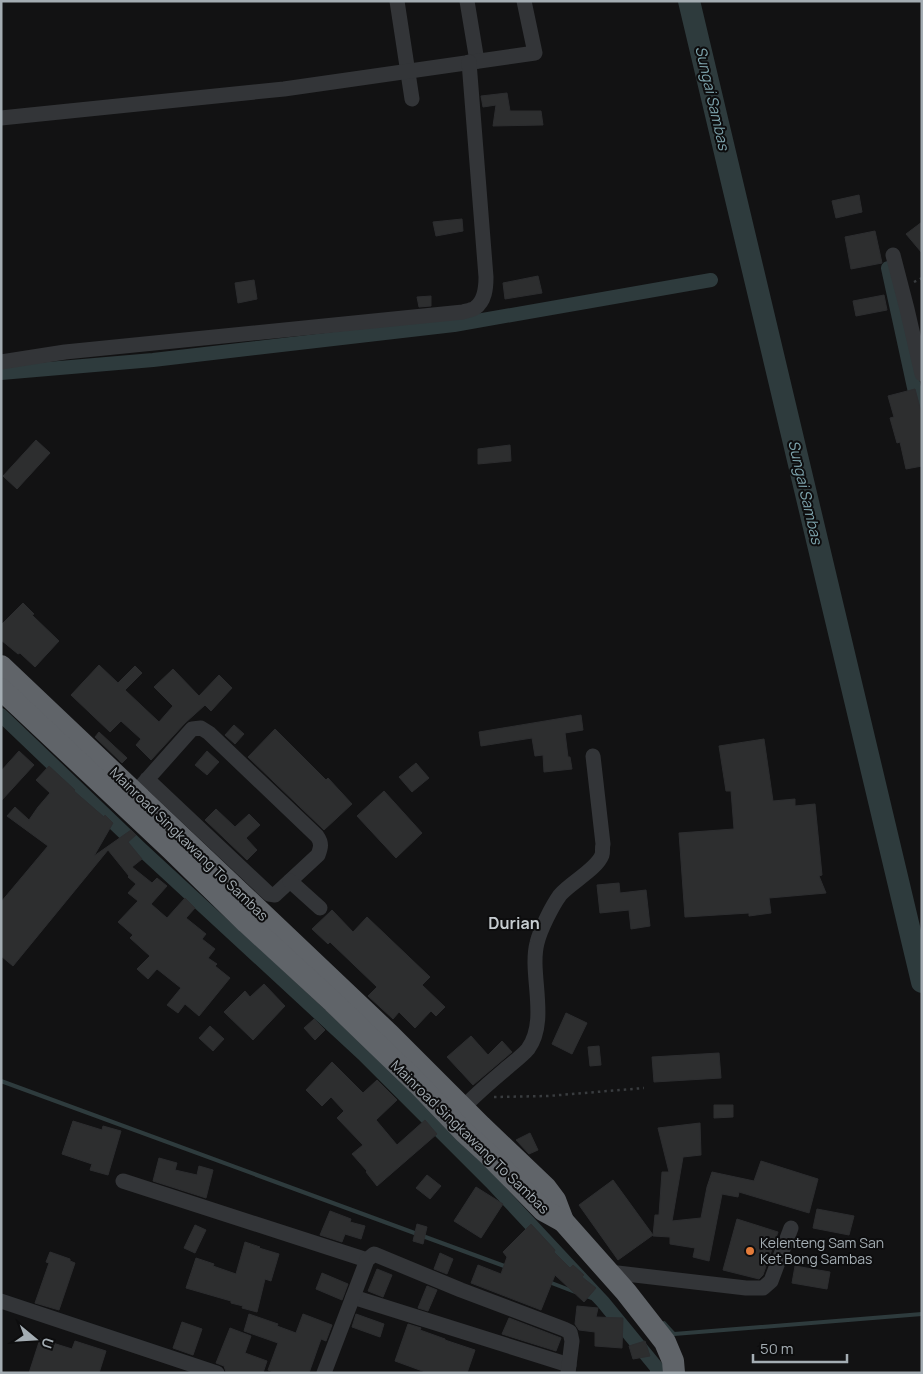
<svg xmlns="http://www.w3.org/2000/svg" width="923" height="1374" viewBox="0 0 923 1374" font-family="Manrope,sans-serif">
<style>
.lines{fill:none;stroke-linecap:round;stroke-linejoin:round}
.stream{stroke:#2e3b3d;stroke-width:4}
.canal{stroke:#2e3b3d;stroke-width:14}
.river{stroke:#2e3b3d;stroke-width:22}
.building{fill:#2d2e2f;stroke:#2c2d2f}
.path{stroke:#393c3f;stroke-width:2.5;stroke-dasharray:2.5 4;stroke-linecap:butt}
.minor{stroke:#333538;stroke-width:15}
.highway{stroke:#606469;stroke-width:22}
.poi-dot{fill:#e47c3a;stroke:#0d0d0e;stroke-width:2}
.labels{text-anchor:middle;stroke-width:4;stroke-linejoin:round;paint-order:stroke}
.street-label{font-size:14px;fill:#a4adb3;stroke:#0d0d0e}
.poi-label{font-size:14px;fill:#a4adb3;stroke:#0d0d0e;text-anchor:start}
.water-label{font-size:15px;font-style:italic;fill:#7da3ac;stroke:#0d0d0e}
.quarter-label{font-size:16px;font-weight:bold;fill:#c5cbcf;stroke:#0d0d0e}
</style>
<rect width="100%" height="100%" fill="#121213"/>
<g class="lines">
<g class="stream">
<polyline points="1,1081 507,1267"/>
<polyline points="549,1282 575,1292"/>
<polyline points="584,1295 603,1302"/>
<polyline points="664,1323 674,1334 922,1314"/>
</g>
<g class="canal">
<polyline points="888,268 918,406"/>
<polyline points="1,373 153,360 454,325 711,280"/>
<polyline points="1,715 141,849 363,1054 491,1182 603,1302 657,1368 657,1373"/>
</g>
<polyline class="river" points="689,1 922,982"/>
</g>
<g class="building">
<polygon points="507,93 510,111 541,111 543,125 493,126 496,105 483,107 481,96"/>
<polygon points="859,195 862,212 836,218 832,201"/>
<polygon points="462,219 463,231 436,236 433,222"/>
<polygon points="922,222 922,253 906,234"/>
<polygon points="875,231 882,263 851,269 845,237"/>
<polygon points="538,276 542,293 505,299 503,283"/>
<polygon points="254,280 257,299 238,303 235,283"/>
<polygon points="884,295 887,310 856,316 853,301"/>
<polygon points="431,296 431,306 419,307 417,297"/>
<polygon points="915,389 922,415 922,466 906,469 900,442 897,443 890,418 894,417 888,396"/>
<polygon points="36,440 50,453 17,489 3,476"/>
<polygon points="510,445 511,461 478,464 478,449"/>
<polygon points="23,603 34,614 32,615 59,641 35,667 20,653 18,654 1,640 1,625"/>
<polygon points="99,665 118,683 135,666 142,673 125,690 159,722 173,706 154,687 173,669 199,696 219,675 232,688 211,711 205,705 185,723 151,760 136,745 141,739 121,721 110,732 71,695"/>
<polygon points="581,715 583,730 565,733 568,757 570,757 572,769 544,772 543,755 535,756 532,738 481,746 479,732"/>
<polygon points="234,725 244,734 235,744 225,735"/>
<polygon points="275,729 326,780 328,778 352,804 324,830 248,757"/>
<polygon points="99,732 127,758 122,763 95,737"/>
<polygon points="764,739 773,801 795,799 795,806 815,804 822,875 819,876 826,893 769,898 771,913 749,916 749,913 685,917 679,833 734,829 731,791 726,791 719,746"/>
<polygon points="19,751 34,765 1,801 1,771"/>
<polygon points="207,751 219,762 207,775 195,765"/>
<polygon points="416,763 429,778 412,792 399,777"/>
<polygon points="49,766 75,790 74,791 104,817 105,815 113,823 94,856 131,830 136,835 128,842 142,859 132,867 152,883 157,878 167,886 151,904 167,918 185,898 195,908 186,918 206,934 202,939 215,949 208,958 217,964 215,966 230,978 199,1016 185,1004 178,1013 167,1005 181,988 157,969 148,979 137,969 150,956 130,938 133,935 118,922 138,901 128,893 136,884 128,877 129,876 108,850 13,966 1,956 1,902 48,846 7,816 15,807 29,820 38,807 50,793 36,780"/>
<polygon points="384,791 422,833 396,858 357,816"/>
<polygon points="216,809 235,827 249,814 260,825 246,838 257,850 247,860 205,820"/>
<polygon points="619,883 620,893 646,890 650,926 631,929 629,910 600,913 597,885"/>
<polygon points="332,910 353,932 367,917 430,977 422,985 445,1007 436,1016 431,1011 415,1028 399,1012 393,1019 368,996 377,987 330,942 328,944 312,929"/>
<polygon points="264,984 285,1006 253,1040 224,1012 245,991 250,997"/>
<polygon points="566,1013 587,1023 572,1054 552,1044"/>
<polygon points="314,1019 325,1030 315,1040 304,1028"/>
<polygon points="210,1026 224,1039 213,1051 199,1038"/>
<polygon points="471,1036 488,1055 502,1041 512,1052 473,1085 447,1057"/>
<polygon points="599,1046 601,1065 590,1066 588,1047"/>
<polygon points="719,1053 721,1078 654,1082 652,1057"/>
<polygon points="332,1062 363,1093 377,1080 397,1100 376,1120 397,1145 425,1120 437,1134 377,1186 366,1172 367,1171 352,1154 363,1145 337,1118 344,1111 331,1097 322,1106 306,1090"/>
<polygon points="714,1105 733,1105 733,1117 714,1118"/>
<polygon points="73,1121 102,1130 103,1126 121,1131 108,1175 90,1170 92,1164 62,1154"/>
<polygon points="700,1123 701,1155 683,1157 672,1221 701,1218 707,1187 712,1172 754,1181 761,1161 818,1179 809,1213 739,1192 738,1197 722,1194 709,1261 693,1257 695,1248 670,1244 670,1237 653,1236 655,1215 659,1215 662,1172 669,1172 658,1128"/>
<polygon points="530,1133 538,1150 529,1154 516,1140"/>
<polygon points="159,1158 177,1163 175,1170 197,1175 199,1166 213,1170 206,1198 153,1181"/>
<polygon points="427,1175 441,1186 430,1199 416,1188"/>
<polygon points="613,1180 653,1235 618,1260 579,1205"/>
<polygon points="476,1187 503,1204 481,1238 454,1221"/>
<polygon points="817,1209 854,1216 849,1235 813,1228"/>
<polygon points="330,1211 351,1219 350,1222 365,1226 361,1239 345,1234 342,1242 320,1235"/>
<polygon points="737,1219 778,1232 763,1275 759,1279 723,1270"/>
<polygon points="417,1224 427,1227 423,1244 413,1241"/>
<polygon points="531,1224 555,1250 554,1252 570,1268 573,1265 584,1275 582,1277 596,1288 584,1302 555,1275 541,1310 471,1283 478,1265 501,1274 507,1257 503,1252"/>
<polygon points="195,1225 206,1230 195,1253 184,1248"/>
<polygon points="245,1242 260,1247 259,1248 279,1254 271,1281 265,1279 257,1312 242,1308 243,1306 231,1303 231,1301 186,1288 196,1258 214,1264 213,1266 236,1274"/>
<polygon points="50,1252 70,1259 70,1261 75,1263 59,1310 35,1303 49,1263 46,1262"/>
<polygon points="440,1253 453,1259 447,1274 434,1269"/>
<polygon points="795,1266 830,1272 827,1289 792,1283"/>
<polygon points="377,1269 392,1275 383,1297 368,1291"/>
<polygon points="322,1273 348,1284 342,1300 316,1289"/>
<polygon points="427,1286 437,1290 428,1311 418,1308"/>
<polygon points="577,1306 598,1308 596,1317 623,1318 622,1348 595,1346 595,1332 579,1330 575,1324"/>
<polygon points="249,1314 278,1324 277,1326 296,1333 303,1314 332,1325 326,1341 321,1339 309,1373 276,1373 268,1370 278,1343 244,1331"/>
<polygon points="356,1314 384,1324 380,1337 352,1327"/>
<polygon points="509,1318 561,1338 556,1351 502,1334"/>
<polygon points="182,1322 202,1329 193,1355 173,1348"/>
<polygon points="408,1324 421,1328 420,1330 445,1339 445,1340 475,1350 467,1373 428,1373 395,1361"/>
<polygon points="230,1328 251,1336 245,1353 267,1361 263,1373 229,1373 226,1372 224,1366 216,1363"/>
<polygon points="40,1339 72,1349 75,1341 106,1351 99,1373 29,1373"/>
<polygon points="645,1341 650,1356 633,1359 629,1346"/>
</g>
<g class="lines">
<g class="path">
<polyline points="914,282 922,278"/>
<polyline points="494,1097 548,1096 644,1088"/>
</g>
<g class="minor">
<polyline points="397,1 412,99"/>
<polyline points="467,1 477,61"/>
<polyline points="1,118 284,89 535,53 524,1"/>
<polyline points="893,255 907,309 922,374"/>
<path d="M1,362l64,-10 398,-40c3,-1 9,-2 12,-4 10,-7 11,-20 11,-31l-17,-215"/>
<path d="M135,793l57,-64 9,-1 8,5 108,103c5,7 4,11 1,19l-41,38 -2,2 -6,-1 -122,-115"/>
<polyline points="290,881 320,908"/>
<path d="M463,1108c14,-15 30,-28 45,-41 7,-6 15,-12 20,-18 21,-29 1,-75 9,-106 3,-13 15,-37 23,-48 10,-12 37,-26 42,-40 1,-3 0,-7 1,-11l-10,-88"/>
<polyline points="123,1181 367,1260"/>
<polyline points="609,1272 746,1288 763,1288 771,1281 791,1228"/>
<polyline points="353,1297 569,1365"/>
<polyline points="1,1301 217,1373"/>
<polyline points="324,1373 367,1260 374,1254 461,1290 564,1329 570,1332 572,1341 568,1373"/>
</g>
<g class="highway">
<polyline points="1,666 390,1035 481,1126 546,1188 555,1200 563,1221 626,1292 665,1342 673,1361 674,1373"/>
<polyline points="1,689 171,849 247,923 333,1002 418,1084 464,1132 490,1156 543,1210 563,1221"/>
</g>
</g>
<circle class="poi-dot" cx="750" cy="1251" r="5"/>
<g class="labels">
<g class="street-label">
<text transform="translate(189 844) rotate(44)" y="5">Mainroad Singkawang To Sambas</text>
<text transform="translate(470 1137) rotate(44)" y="5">Mainroad Singkawang To Sambas</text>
</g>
<g class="poi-label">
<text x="760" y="1248">Kelenteng Sam San<tspan x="760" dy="16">Ket Bong Sambas</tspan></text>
</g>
<g class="water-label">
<text transform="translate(712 98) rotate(77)" y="5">Sungai Sambas</text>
<text transform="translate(805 492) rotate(77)" y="5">Sungai Sambas</text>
</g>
<g class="quarter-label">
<text x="514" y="929">Durian</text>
</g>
</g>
<rect width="923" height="1374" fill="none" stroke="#a4adb3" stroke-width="5"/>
<g transform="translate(35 1339) rotate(108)" stroke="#0d0d0e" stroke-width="4" paint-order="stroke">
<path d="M0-4L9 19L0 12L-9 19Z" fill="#a4adb3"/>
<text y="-8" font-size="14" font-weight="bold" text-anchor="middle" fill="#a4adb3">U</text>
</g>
<path d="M753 1354v8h94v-8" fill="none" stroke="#a4adb3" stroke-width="2.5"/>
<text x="760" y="1354" font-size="15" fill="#a4adb3" stroke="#0d0d0e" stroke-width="4" paint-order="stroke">50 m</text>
</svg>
